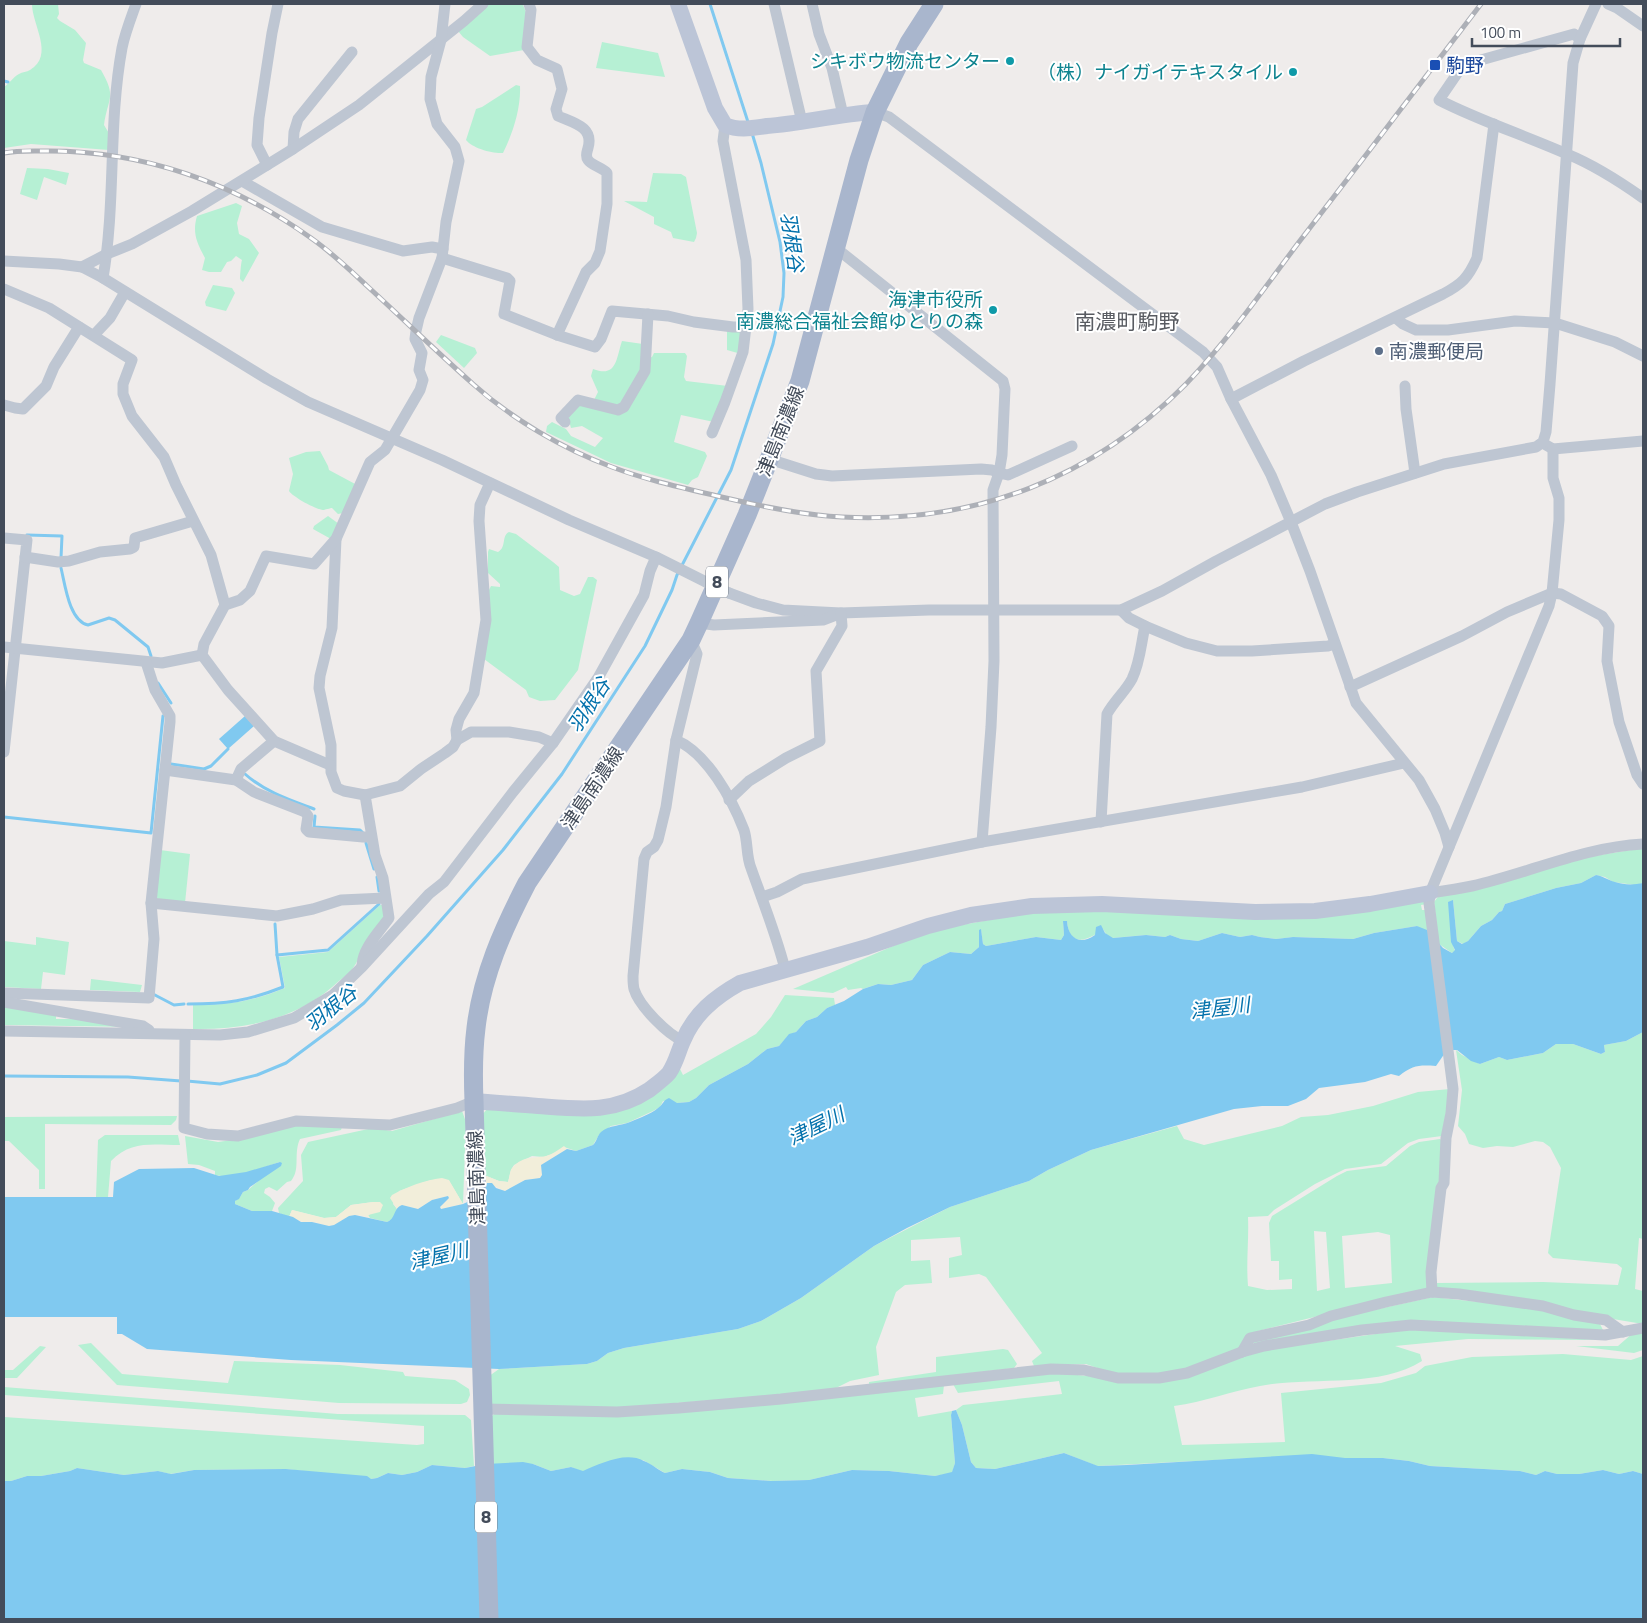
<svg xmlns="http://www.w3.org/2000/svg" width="1647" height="1623" viewBox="0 0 1647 1623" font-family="'Titillium Web','Noto Sans JP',sans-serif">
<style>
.green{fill:#b6f0d4;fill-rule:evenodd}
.sand{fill:#f2eeda}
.water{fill:#80c9f0}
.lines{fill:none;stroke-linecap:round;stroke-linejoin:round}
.stream{stroke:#80c9f0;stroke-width:3}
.street{stroke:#bec6d2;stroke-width:11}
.secondary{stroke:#bcc5d7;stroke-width:16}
.primary{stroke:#a9b6cd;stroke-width:19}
.rail-casing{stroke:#adb0b7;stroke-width:5}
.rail{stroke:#fff;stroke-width:3;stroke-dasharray:9;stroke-linecap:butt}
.street-bridge{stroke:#bec6d2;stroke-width:11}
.culture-dot{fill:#0f9aa8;stroke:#fff;stroke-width:2}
.transit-dot{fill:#1a4fb4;stroke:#fff;stroke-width:2}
.service-dot{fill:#5c6f8a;stroke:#fff;stroke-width:2}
.labels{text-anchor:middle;stroke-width:4;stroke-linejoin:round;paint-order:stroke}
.shield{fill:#fff;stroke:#7b828c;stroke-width:1}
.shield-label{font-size:18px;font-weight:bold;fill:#434c5a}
.culture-label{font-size:19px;fill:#0d838f;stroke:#fff;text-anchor:end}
.transit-label{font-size:19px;fill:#164399;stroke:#fff;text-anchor:start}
.service-label{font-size:19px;fill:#4e5e75;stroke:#fff;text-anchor:start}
.street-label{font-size:19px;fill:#434c5a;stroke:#fff}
.water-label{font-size:20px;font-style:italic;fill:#0472ac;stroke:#fff}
.quarter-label{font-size:21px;fill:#585b61;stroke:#fff}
</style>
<rect width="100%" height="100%" fill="#efeceb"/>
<g class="green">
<path d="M32,4h26l1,10 -2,4 3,3 15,9 11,13 -3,17 1,3 17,7c16,28 7,27 3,55l6,10 -1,15 -78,-6 -27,4v-61c6,-4 9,-10 15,-13 3,-2 8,-2 11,-4 25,-15 2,-45 2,-66z"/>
<polygon points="487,4 523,5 526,12 524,50 490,56 463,37 458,31"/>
<polygon points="602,42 658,53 665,77 596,68"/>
<path d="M516,85l4,1c1,22 -7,47 -17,67 -10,1 -31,-5 -37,-13l10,-31 6,-2z"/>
<polygon points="27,168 48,169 69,173 66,185 44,177 37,200 20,194"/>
<polygon points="653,173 681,174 686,177 697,233 696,238 694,242 673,238 671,232 654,224 654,217 624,201 647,202"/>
<path d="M236,203l6,3 -5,17 2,11 10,5 10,14 -16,29 -3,-3c0,-3 1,-17 2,-19l-6,-4 -5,5 -4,1 -6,10h-12l-7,-2 3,-12c-8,-15 -13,-25 -8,-42z"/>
<polygon points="213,285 232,288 235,293 226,311 206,306 205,302"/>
<polygon points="727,330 738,330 743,334 741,354 727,350"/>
<polygon points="441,335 475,348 477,353 464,368 436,342"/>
<path d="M622,341l21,3 -2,26 -22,36 -25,-6 4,-8 -7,-16 2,-7c24,9 23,-10 29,-28z"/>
<polygon points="654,353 685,353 687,356 684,377 686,381 728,386 714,422 681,415 674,442 705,452 707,456 698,477 692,480 688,485 611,463 546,432 547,426 552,422 566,429 571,436 595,447 603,438 582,426 571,428 568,417 580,405 618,415 649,358 652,357"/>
<path d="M320,451l8,15 1,4 28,15 -14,28 -5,1 -6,-6c-1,0 -8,2 -9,2 -8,-1 -30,-13 -34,-19l4,-17 -4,-16 17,-6z"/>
<polygon points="328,516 339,524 331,539 313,529 314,526"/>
<path d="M509,532l7,2 37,28 6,5 1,23 14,6 6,-2 8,-17h5l4,3 -19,90 -23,30 -15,1 -11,-4 -3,-7 -42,-31 5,-69 2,-4 9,1v-3l-12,-11v-21l1,-3 9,3c9,-5 3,-16 11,-20z"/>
<polygon points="1643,848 1643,883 1635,885 1613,882 1605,877 1596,875 1581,883 1556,888 1505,904 1502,911 1499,912 1492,920 1481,926 1468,941 1463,944 1457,941 1453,900 1453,946 1455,951 1452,953 1439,944 1434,902 1440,894 1594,856"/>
<polygon points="160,850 190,854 185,903 154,898"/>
<path d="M1427,899v5l-6,1 1,5h5l2,25 -12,-9 -43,7 -21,6 -60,-2 -17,2 -16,-2 -8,-2 -12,2 -18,-4 -24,8 -17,-2 -11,-4 -5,2 -19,-2 -33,3 -5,-1 -5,-8c-15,12 -34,19 -36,-8h-4l1,14 -3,5 -25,-3 -50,9 -3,-2 -2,-14h-2v17l-8,7 -21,-2 -27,13 -11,15 -21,5 -13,-1 -15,5 -2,-1 -13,2 -2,-3 -13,6 -40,-4 135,-58 106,-19 68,-3 150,7z"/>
<path d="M380,905h3l2,15c-8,10 -17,20 -23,31 -3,5 -5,12 -9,17 -3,5 -9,9 -14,13 -40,38 -93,49 -146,48v-24c36,0 58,-3 92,-17l-6,-31 49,-5z"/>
<polygon points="36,937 69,942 65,975 43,972 41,989 4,987 4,941 36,945"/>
<polygon points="91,979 142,985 140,992 90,990"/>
<polygon points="785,995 834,998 835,1005 827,1008 817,1017 806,1021 796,1032 789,1035 779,1046 767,1049 748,1064 709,1085 696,1098 689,1102 677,1103 663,1101 660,1107 653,1111 627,1123 611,1126 599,1135 593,1145 576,1151 564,1147 555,1153 544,1157 532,1156 514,1165 511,1170 508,1182 499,1181 484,1175 482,1115 488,1108 594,1115 679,1067 683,1075 756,1034 771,1017"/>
<polygon points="4,1006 56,1013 56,1019 82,1019 136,1027 4,1025"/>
<polygon points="1643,1032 1643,1239 1639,1238 1635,1289 1643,1291 1643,1324 1438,1290 1435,1283 1543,1282 1618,1285 1622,1268 1617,1264 1553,1258 1548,1253 1561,1168 1550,1147 1543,1142 1535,1141 1513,1147 1497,1146 1483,1148 1469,1144 1465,1134 1458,1126 1462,1090 1456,1050 1462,1055 1480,1064 1499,1057 1507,1060 1543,1053 1556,1044 1573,1044 1601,1054 1605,1052 1604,1045 1626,1041"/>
<path d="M1450,1089l-8,47 -23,3 -11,4 -27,21 -36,5 -30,15 -41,26 -6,6 -20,1c1,23 -2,46 0,69l19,4 25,-1v-10l-13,1v-19h-8l-2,-38 3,-7 65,-40 10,-5 39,-5 24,-20 9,-4 21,-3 4,3 -17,147 -169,42 -22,20 -50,18 -27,5 -42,1 -31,-11 -52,2 -2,-5 10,-8 -56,-76 -7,-3 -30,4v-20l13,-3 -2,-18 -49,3v21l19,-1 2,23 -27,2 -9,7 -20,55 3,28 -29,6 -14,7 -59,7 -162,13 -123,-4 -4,-4 -3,-21 14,-10 88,-5 10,-3 11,-8 16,-5 114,-19 23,-8 40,-23 73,-52 76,-39 79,-26 19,-11 43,-20 86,-24 7,13 20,6 78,-19 19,-9 27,-2 45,-9 45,-14zM1314,1231l12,1 4,56 -13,3zM1378,1232l12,3 2,48 -47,5 -3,-52z"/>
<polygon points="462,1111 466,1122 463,1204 449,1181 431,1180 399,1191 393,1204 397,1209 393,1219 387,1222 370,1218 368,1216 370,1214 373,1202 351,1205 336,1217 324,1218 292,1210 289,1217 279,1213 278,1208 303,1181 301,1155 308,1142 373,1128 392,1131"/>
<polygon points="177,1116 176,1120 171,1125 45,1124 45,1189 39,1189 39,1170 9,1141 4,1141 4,1117"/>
<path d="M298,1125l44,2 -1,3 -41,9c-7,15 1,30 -9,42l-4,1 -10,9 -8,-4 -4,2 -1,4 6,4 5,6 -3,8h-20l-17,-7v-3l5,-4 3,-5 5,-2 32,-28c-16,5 -49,18 -65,13v-4l-16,-6 -11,-1 -3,-28 33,6 21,-3z"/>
<path d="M105,1135h73l2,10c-27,0 -49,-5 -69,16l-3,36h-12l2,-57z"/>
<polygon points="1433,1297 1542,1309 1599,1322 1603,1330 1411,1321 1254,1344 1252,1341 1333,1319"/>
<path d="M1410,1329l191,11 -133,-1 -73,7 25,8 2,7c-44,28 -112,15 -162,25 -29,5 -56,16 -86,20l8,39 103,-3 -4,-49 100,-10 35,-10 9,-7 47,-9 91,-3 68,6 12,-4v118l-10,-3 -14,3 -16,-4 -24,4h-22l-12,-3 -9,4 -16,-4 -90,-5 -21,-5 -26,-3h-129l-157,8 -33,-13 -69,16 -19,-1 -5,-6 -9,-37 -6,-15 7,-5 99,-11 -3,-13 -101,12 -5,-9 102,-11 101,9 109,-32z"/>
<polygon points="1643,1331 1643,1350 1634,1353 1576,1346 1618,1346 1633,1333"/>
<polygon points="91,1343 122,1374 228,1383 234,1361 340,1365 403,1372 405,1376 455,1380 469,1389 470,1395 467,1402 461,1404 339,1403 117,1385 78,1345"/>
<polygon points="40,1346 46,1347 17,1378 4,1378 4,1370 13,1370"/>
<polygon points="1003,1349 1008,1350 1017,1364 1014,1368 869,1385 869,1382 936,1372 936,1357"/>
<polygon points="944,1385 943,1394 915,1398 918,1417 952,1411 951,1415 955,1463 952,1473 935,1476 889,1471 852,1470 809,1480 772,1481 728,1478 710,1472 682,1469 665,1473 643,1460 589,1469 583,1472 571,1467 551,1471 533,1464 486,1464 486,1420 496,1413 620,1415"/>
<polygon points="4,1387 338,1414 465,1415 471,1420 474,1466 465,1468 432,1465 417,1472 402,1475 388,1473 377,1478 371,1479 286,1469 194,1470 170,1474 158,1471 124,1475 77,1468 70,1471 41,1476 27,1476 11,1481 4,1481 4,1417 417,1445 424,1444 424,1426 4,1395"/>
</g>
<g class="sand">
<path d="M564,1146l3,3 -26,16 1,10 -2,3 -15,2 -20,11 -11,-5 -11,2 1,-13 15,6 9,1c2,-5 1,-11 5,-15 11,-12 21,-8 33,-11 7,-2 12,-6 18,-10z"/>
<path d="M442,1178l7,2 14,24 -22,5 -1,-2 9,-9 -1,-2 -16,4 -14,9c-8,-1 -15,-7 -21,0l-7,-11 2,-3c15,-8 32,-15 50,-17z"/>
<path d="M373,1202h7l3,3 -3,7 -12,3 2,3c-27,-9 -25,8 -42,8 -5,-1 -11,-4 -16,-4 -4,-1 -8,1 -12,-1 -5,-1 -6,-4 -11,-4l3,-7 32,8 12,-1 15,-12z"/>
</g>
<g class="water">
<polygon points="245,716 254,726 228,749 219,739"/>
<path d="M1596,875c7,1 12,5 19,7 9,3 19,3 28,1v149l-17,9 -22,4 1,7 -4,2 -28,-10h-17l-13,9 -36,7 -8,-3 -19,7 -9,-3 -14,-11h-10l-11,16c-17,-1 -23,-1 -37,10l-8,-2 -26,8 -46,6 -13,11 -18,7h-26l-28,3 -143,41 -43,20 -19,11 -79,26 -43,21 -33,18 -73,52 -40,23 -23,8 -114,19 -16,5 -11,8 -10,3 -88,5 -208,-9 -144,-11 -25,-15h-5v-17h-113v-120h109l1,-15 25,-13 55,-1 25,8 27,-4 34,-10 2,1 -1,3 -31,21 -2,3 -5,2 -4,7 -4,2v3l17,7h20l21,6 8,5h11l17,4 5,-1 15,-9 6,-1 32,7c9,-3 6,-14 15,-17l16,4 14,-9 16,-4 1,2 -9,9 1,2 22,-5 13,-6 11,-15h5l4,5 9,3 20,-11 15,-2 2,-3 -1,-10 26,-16 9,2 17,-6c4,-4 4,-9 8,-13 8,-7 20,-6 29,-10 9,-4 21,-8 28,-14 5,-3 5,-8 11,-10l8,5 12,-1 7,-4 13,-13 39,-21 19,-15 12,-3 10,-12 7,-2 10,-11 11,-4 10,-9 17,-7 19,-12 15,-5 13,1 21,-5 11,-15 27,-13 21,2 8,-7v-17l2,-1 2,15 3,2 50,-9 25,3 3,-5 -1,-14h4c1,17 13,25 28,14l1,-8 5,-2 4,8 8,5 33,-3 19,2 5,-2 11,4 17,2 24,-8 18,4 12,-2 8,2 16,2 17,-2 60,2 21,-6 43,-7 10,4 16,18 9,5 3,-3 -4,-8 -3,-40 5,-2 4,41 5,3 6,-3 13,-15 11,-6 7,-8 3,-1 3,-7 51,-16 25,-5z"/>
<path d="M956,1410l6,15 9,37 5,6 19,1 69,-16 34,13 29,-1 185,-11 33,4h38l26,3 21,5 90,5 16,4 9,-4 12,3h22l24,-4 16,4 14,-3 10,3v145h-1639v-138h7l16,-5h14l29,-5 7,-3 47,7 34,-4 13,3 23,-4 92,-1 81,7 4,3 6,-1 11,-5 14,2 15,-3 15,-7 33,3 21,-4 37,-2 10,2 18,7 20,-4 12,4c17,-7 42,-20 61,-10 8,3 14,9 21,12l17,-4 28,3 18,6 43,3 38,-1 43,-10 37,1 46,5 17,-4 3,-9 -4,-48 1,-4z"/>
</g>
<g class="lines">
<g class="stream">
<polyline points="710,4 748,122"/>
<polyline points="4,81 8,82"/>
<polyline points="27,535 62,536 61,558"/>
<path d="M61,568c4,16 8,53 27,57l21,-7 6,2 33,27 3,9"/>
<polyline points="158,683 171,703"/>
<polyline points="171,764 204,769 211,766 228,749"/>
<path d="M245,774c20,18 45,26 69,35"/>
<polyline points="315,816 314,827 360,830 363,833"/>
<polyline points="4,817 151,833 163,716"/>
<polyline points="366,843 374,869"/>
<polyline points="377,877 379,891"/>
<polyline points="275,924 277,955"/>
<polyline points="153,994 174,1005 184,1004"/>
<path d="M188,1004c38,0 60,-3 95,-17l-6,-32 51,-5 51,-46"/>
<polyline points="4,1076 128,1077 181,1081"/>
<polyline points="187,1081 220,1084 257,1075 286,1063 337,1025 364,1003 427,936 503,850 562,774 645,646 672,590 677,575 731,470 773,344 783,297 784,273 780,242 761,163 752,133"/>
</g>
<g class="street">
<path d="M529,4l2,6 -4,37 10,13 20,9 5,20 -6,20 2,7c16,7 36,11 30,32 -1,4 -3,8 0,12 4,6 14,7 19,13v31l-7,47 -5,12 -9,9 -29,63"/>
<polyline points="774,4 802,122"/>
<polyline points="812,4 819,34 832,68 843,115"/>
<polyline points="1608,4 1617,8 1643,26"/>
<path d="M1580,39l-6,-5 -111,31 -24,35c41,21 85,35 128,54 27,11 52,27 76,44"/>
<polyline points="875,112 889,117 1203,352 1217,367 1231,399 1271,475 1291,522 1310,571 1356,703 1419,780 1435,809 1445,833 1449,847"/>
<polyline points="293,149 294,132 298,119 352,52"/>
<polyline points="267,165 257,145 259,118 272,33 278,4"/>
<polyline points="242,181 322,227 403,251 432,247 443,249"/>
<polyline points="442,258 507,278 510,281 504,314 557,335 595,347 601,339 612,311 668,316 694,322 733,327 746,327"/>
<polyline points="4,261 59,264 82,267 103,278 267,379 308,402 442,460 569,520 656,557 706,582"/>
<polyline points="82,267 107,254 132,244 192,211 293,149 359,105 464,21 483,4"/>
<path d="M103,278c13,-76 5,-154 19,-230 3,-15 9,-30 14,-44"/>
<polyline points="4,289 49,308 132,360 123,384 123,394 132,416 164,457 176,485 211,555 225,605"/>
<polyline points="1396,318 1403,324 1416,330 1448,330 1515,321 1555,323 1615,342 1643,356"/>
<polyline points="94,335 110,318 125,292"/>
<polyline points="1405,386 1406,409 1415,473"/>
<path d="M1231,399l73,-38 139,-67c19,-10 25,-16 34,-36l17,-134"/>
<polyline points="4,405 15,408 23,409 46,386 54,367 79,327"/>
<polyline points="565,422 561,418 578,400 618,410 624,407 645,371 648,314"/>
<polyline points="712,433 725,402 743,352 748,309 746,260 723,141 725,125"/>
<polyline points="1546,445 1553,449 1643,441"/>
<polyline points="769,459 816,474 832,476 981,469 992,470 999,473 1002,455 1005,389 1003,381 836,248"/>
<polyline points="4,538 27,540 4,752"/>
<polyline points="336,539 332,628 320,676 319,688 331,745 331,772 337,788 344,791 365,795 400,786 421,769 445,753 453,747 457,740 471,732 509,732 539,737 553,743"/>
<polyline points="25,557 58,562 69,561 100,552 130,549 134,547 135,538 193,521"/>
<polyline points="729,593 756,603 783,610 802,611 841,613 929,610 1121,610 1162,591 1216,561 1325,504 1357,492 1444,464 1536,447 1543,442 1546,432 1550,384 1573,63 1580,39 1596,4"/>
<polyline points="1121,610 1129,618 1145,626 1186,643 1217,651 1252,651 1328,646 1335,644"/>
<polyline points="699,623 714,625 823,620 836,615"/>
<path d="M691,640l6,14 -21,86c31,13 56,59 68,90 4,12 2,26 7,38 12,34 25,66 34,101"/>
<polyline points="4,647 162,663 202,655"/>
<polyline points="1350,687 1462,636 1507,612 1552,593 1561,594 1602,616 1609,626 1607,661 1619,722 1637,775 1643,784"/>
<polyline points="457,740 456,730 459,719 474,693 486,620 479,521 480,505 490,483"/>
<path d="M676,740l-10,67 -8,33 -4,7 -7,5 -3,7 -11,117c0,4 0,9 1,13 5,17 33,45 49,52"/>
<polyline points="330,765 274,741 228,690 202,655 204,644 225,605 240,600 250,591 266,556 314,564 336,539 370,462 385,450 420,390 423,380 419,370 422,353 415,339 416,331 419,318 442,258 446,222 459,161 455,147 437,124 430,99 431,77 441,40 445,4"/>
<polyline points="165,770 236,780 254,792 305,812 308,816 306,829 309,832 363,837 371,837"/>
<polyline points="236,780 241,769 274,741"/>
<polyline points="729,800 749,781 786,758 820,741 816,671 842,626 841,613"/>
<path d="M1101,822l6,-108c7,-13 18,-22 25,-35 8,-16 9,-35 13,-53"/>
<polyline points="982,842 991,727 994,661 993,490 999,473 1008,475 1017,471 1072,446"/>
<path d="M1430,893c14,-2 28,-4 42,-7 57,-13 112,-39 171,-42"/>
<polyline points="762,897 777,892 802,879 982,842 1302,787 1404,763"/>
<polyline points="151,903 277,916 313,909 341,900 385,898"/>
<path d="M362,965c1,-17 17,-33 27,-47l-6,-40 -8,-23 -10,-60"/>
<polyline points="4,993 149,998 154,939 151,903 170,722 170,716 155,690 146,662"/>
<polyline points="4,1002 143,1026 149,1030"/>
<polyline points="4,1031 220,1035 248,1032 294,1018 333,995 362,967 429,894 444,882 513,792 553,743 598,678 644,595 650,571 656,557"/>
<polyline points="185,1035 184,1128 207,1134 238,1136 296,1121 390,1125 457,1108 474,1101"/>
<polyline points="1432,1292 1431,1272 1441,1188 1444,1183 1446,1138 1451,1113 1453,1089 1429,903 1430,893 1549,606 1552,593 1559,520 1559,498 1553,478 1553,449"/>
<polyline points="1242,1352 1250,1338 1309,1325 1331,1316 1386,1302 1432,1292 1459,1294 1543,1306 1574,1315 1606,1320 1623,1332"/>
<polyline points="483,1409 617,1412 679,1408 781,1399 1051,1369 1084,1370 1118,1378 1159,1378 1187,1373 1242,1352 1264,1346 1362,1330 1411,1325 1605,1335 1643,1328"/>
</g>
<g class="secondary">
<path d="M678,4l37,104 10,17c14,6 28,3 42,1 36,-3 72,-12 108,-14"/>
<path d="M474,1101c21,2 43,3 64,5 41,3 75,8 111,-16 6,-5 15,-11 20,-17 7,-10 9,-21 14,-32 11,-27 32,-44 57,-58l127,-36 61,-21 43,-11 61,-9 70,-2 153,8 60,-1 55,-7 60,-11"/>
</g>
<path class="primary" d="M489,1619l-15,-518c-1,-25 -1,-49 2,-73 6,-52 27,-99 51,-145l164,-243 8,-17 48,-108 53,-134 59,-221 16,-48 34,-69 25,-39"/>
<defs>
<path id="rail" d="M4,153c15,-3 30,-2 45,-2 95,0 185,32 262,87 20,14 38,31 55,47 36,33 71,67 107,99 39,35 90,65 139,83 37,14 76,22 114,31 38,9 77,17 116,19 133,7 251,-39 344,-133 42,-44 77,-94 113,-142 61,-79 122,-159 182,-238"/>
</defs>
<use href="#rail" class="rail-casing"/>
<use href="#rail" class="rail"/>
<polyline class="street-bridge" points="706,582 729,593"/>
</g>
<g class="culture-dot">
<circle cx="1010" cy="61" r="5"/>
<circle cx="1293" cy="72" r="5"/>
<circle cx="993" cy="310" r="5"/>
</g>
<rect class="transit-dot" x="1429" y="59" width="12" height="12" rx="2.5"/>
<circle class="service-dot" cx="1379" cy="351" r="5"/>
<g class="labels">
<g class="shield">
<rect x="706" y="566.5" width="22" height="31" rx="4"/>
<rect x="475" y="1501.5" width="22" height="31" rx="4"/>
</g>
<g class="shield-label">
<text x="717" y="588">8</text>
<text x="486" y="1523">8</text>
</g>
<g class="culture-label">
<text x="1000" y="68">シキボウ物流センター</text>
<text x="1283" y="79">（株）ナイガイテキスタイル</text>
<text x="983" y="306">海津市役所<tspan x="983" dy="22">南濃総合福祉会館ゆとりの森</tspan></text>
</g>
<g class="transit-label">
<text x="1446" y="72">駒野</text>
</g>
<g class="service-label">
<text x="1389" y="358">南濃郵便局</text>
</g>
<g class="street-label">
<text transform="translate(780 431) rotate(-68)" y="7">津島南濃線</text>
<text transform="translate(592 788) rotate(-56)" y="7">津島南濃線</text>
<text transform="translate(476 1178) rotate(-92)" y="7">津島南濃線</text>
</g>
<g class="water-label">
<text transform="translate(792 242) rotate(82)" y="7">羽根谷</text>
<text transform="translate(589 705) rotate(-57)" y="7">羽根谷</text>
<text transform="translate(331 1008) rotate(-39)" y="7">羽根谷</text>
<text transform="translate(1220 1008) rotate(-7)" y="7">津屋川</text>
<text transform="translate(816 1126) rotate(-26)" y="7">津屋川</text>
<text transform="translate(439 1256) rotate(-13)" y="7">津屋川</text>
</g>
<g class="quarter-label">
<text x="1127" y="329">南濃町駒野</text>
</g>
</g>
<rect width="1647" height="1623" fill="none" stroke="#434c5a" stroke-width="10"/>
<path d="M1472 38v8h148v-8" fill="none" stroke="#434c5a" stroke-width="2.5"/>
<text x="1480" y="38" font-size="15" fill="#434c5a" stroke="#ffffff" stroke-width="4" paint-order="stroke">100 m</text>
</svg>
